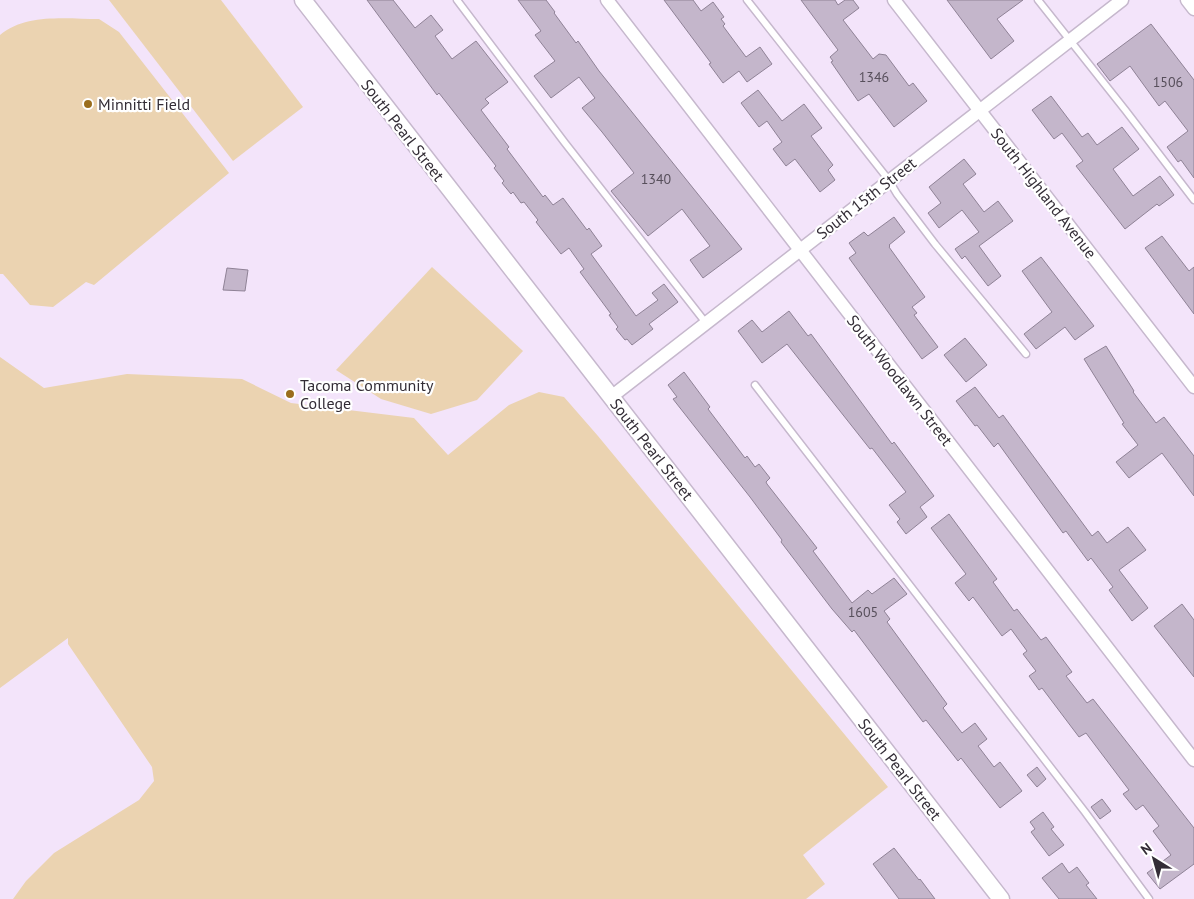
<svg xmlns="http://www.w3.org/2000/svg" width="1194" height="899" viewBox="0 0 1194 899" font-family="'PT Sans',sans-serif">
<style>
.green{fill:#ebd3b1}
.building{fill:#c4b6cb;stroke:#8f8296}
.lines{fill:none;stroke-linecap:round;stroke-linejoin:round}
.lane-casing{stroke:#c6b8cd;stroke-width:9}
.street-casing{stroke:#c6b8cd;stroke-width:15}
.secondary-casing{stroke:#c6b8cd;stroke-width:19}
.lane{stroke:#fff;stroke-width:6}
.street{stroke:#fff;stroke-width:12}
.secondary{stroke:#fff;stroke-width:16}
.poi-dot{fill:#9a6d1c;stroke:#fff;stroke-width:2}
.labels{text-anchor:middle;stroke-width:4.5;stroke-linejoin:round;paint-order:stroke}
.number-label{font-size:14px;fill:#574f5b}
.poi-label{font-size:16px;fill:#332d36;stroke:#fff;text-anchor:start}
.street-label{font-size:16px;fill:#332d36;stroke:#fff}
</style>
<rect width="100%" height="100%" fill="#f3e4fa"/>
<g class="green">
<polygon points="109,0 221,0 303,107 233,161"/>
<path d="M99,19l20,13 110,141 -135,112 -8,-3 -33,25 -23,-2 -27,-31h-3v-239c26,-22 67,-16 99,-16z"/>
<polygon points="432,267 523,351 477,400 431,414 381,399 336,370"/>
<polygon points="0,357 44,388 127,374 242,379 291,403 414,418 448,455 509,405 539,392 564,397 598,436 888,787 803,855 825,884 806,899 13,899 26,881 54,853 139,800 154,781 152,767 68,644 68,638 0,688"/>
</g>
<g class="building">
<polygon points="367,0 393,0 415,28 431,15 443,30 435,36 452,59 476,41 508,82 485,99 489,103 481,110 509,147 507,149 543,197 545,195 553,205 563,198 587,230 589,228 602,246 591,254 636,316 658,300 652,293 664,284 678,302 649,324 653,329 632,345 627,339 625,340 616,329 618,327 609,315 611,314 580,272 584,269 569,248 561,254 536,222 538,220 524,202 521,203 513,192 511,194 502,183 504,181 494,168 496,166 439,93 437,95"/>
<polygon points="518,0 546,0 555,12 554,13 576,43 578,41 599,71 742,249 703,278 690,260 710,246 682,209 648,236 611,191 634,173 602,132 582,108 595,98 579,77 551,98 534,76 555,61 535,35 541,31"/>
<polygon points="664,0 693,0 701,11 713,2 724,17 721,19 725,24 723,26 746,57 760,47 772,64 747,82 739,71 723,83 709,64 711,63"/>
<polygon points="801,0 835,0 838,5 845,0 853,0 859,8 843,20 873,59 879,54 886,55 909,86 913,83 927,101 894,127 869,94 858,101 831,62 833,61 830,57 838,50"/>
<polygon points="947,0 1023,0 997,19 1014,41 991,59"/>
<polygon points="1151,24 1194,80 1194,178 1181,160 1178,162 1167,147 1188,131 1165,101 1159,106 1130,66 1110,81 1097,64"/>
<polygon points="758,90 782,121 804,104 822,128 811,136 833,165 828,170 835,180 820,192 795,159 786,166 773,149 782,142 767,121 759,127 741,103"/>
<polygon points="1051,96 1082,137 1088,133 1097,145 1122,127 1139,149 1113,169 1133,196 1160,176 1174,195 1159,206 1157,204 1125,229 1076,166 1083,161 1062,133 1054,139 1032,110"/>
<polygon points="964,159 976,174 963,184 984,212 998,201 1013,221 979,246 1001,276 988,286 965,256 962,259 955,249 979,232 962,210 939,228 928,213 941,203 929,187"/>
<polygon points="894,217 905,232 889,245 890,246 889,247 925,297 912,307 917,313 914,315 938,347 922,359 849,258 856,253 849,243 864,232 868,236"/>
<polygon points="1162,236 1189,271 1194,267 1194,314 1145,248"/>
<polygon points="1041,257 1094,326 1075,340 1065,327 1036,349 1024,334 1052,312 1022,271"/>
<polygon points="227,268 248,270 245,291 223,290"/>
<polygon points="789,311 808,336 811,334 892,444 894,442 934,496 920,507 927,517 906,534 897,522 900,519 889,505 906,492 872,448 870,449 787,344 762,363 738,331 752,320 762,332"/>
<polygon points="965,338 987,365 966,382 944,355"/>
<polygon points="1106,346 1134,391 1133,392 1156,423 1164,417 1194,456 1194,496 1162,453 1129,478 1116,462 1138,445 1122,424 1124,423 1084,359"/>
<polygon points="684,372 710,407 708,409 745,458 747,456 755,467 759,464 770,478 766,482 767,484 817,548 813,551 852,603 868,590 872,594 894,578 907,594 884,611 890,619 887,622 947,704 943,708 962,733 975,723 987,739 978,746 994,767 1000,762 1022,791 1000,808 961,758 958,761 926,720 923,722 854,630 852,632 832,609 781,542 782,540 750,497 673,399 677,397 668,385"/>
<polygon points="975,387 999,418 1003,415 1092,536 1098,531 1107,543 1128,527 1146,550 1119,570 1148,608 1132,621 1109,590 1113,587 1091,558 1088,561 1066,531 1063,533 998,443 994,447 977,425 975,426 956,401"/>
<polygon points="949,514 997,579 993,582 1014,611 1017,609 1041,640 1046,637 1072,672 1066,676 1087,703 1093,699 1194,828 1194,864 1160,889 1147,873 1171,855 1153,831 1159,826 1143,805 1136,810 1123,794 1129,790 1086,733 1079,737 1042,688 1039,690 1029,676 1036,671 1023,654 1027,651 1011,629 1002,636 973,597 969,601 955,583 966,574 931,528"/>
<polygon points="1182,604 1194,620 1194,677 1154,626"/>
<polygon points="1037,767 1046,779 1037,787 1027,775"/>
<polygon points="1102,799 1111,811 1100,819 1091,807"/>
<polygon points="1043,812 1054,827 1051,829 1064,845 1049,856 1031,832 1035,829 1030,822"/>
<polygon points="894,848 919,880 920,879 935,899 899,899 873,864"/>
<polygon points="1062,863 1069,873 1077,867 1089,883 1086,885 1097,899 1059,899 1042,878"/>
</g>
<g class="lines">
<defs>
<g id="lane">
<polyline points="457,0 565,143 706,323"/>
<polyline points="747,0 888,179 897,194 935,244 1026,354"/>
<polyline points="1038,0 1126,111 1194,200"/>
<polyline points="755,385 1085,812 1149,899"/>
</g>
<g id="street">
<polyline points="607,0 1194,760"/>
<polyline points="894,0 1194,387"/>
<polyline points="1187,0 1194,9"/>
<path d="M611,397c171,-132 340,-266 511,-397"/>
</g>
<polyline id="secondary" points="303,0 1001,899"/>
</defs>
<use href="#lane" class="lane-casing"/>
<use href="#street" class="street-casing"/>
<use href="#secondary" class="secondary-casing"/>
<use href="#lane" class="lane"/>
<use href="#street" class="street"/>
<use href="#secondary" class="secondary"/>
</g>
<g class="poi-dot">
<circle cx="88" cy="104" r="5"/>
<circle cx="290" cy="394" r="5"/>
</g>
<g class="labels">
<g class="number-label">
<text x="874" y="82">1346</text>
<text x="1168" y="87">1506</text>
<text x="656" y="184">1340</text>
<text x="863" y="617">1605</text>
</g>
<g class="poi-label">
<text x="98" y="110">Minnitti Field</text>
<text x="300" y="391">Tacoma Community<tspan x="300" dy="18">College</tspan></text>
</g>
<g class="street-label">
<text transform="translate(403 130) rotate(52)" y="6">South Pearl Street</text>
<text transform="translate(1044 193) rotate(52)" y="6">South Highland Avenue</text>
<text transform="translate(866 198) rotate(-38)" y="6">South 15th Street</text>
<text transform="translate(900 380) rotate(52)" y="6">South Woodlawn Street</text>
<text transform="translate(652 449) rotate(52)" y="6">South Pearl Street</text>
<text transform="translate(900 769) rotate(52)" y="6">South Pearl Street</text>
</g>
</g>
<g transform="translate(1154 859) rotate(323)" stroke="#ffffff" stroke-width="4" paint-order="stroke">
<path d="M0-4L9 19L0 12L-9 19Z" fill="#332d36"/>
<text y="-8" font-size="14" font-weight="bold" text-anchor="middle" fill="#332d36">N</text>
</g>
</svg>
